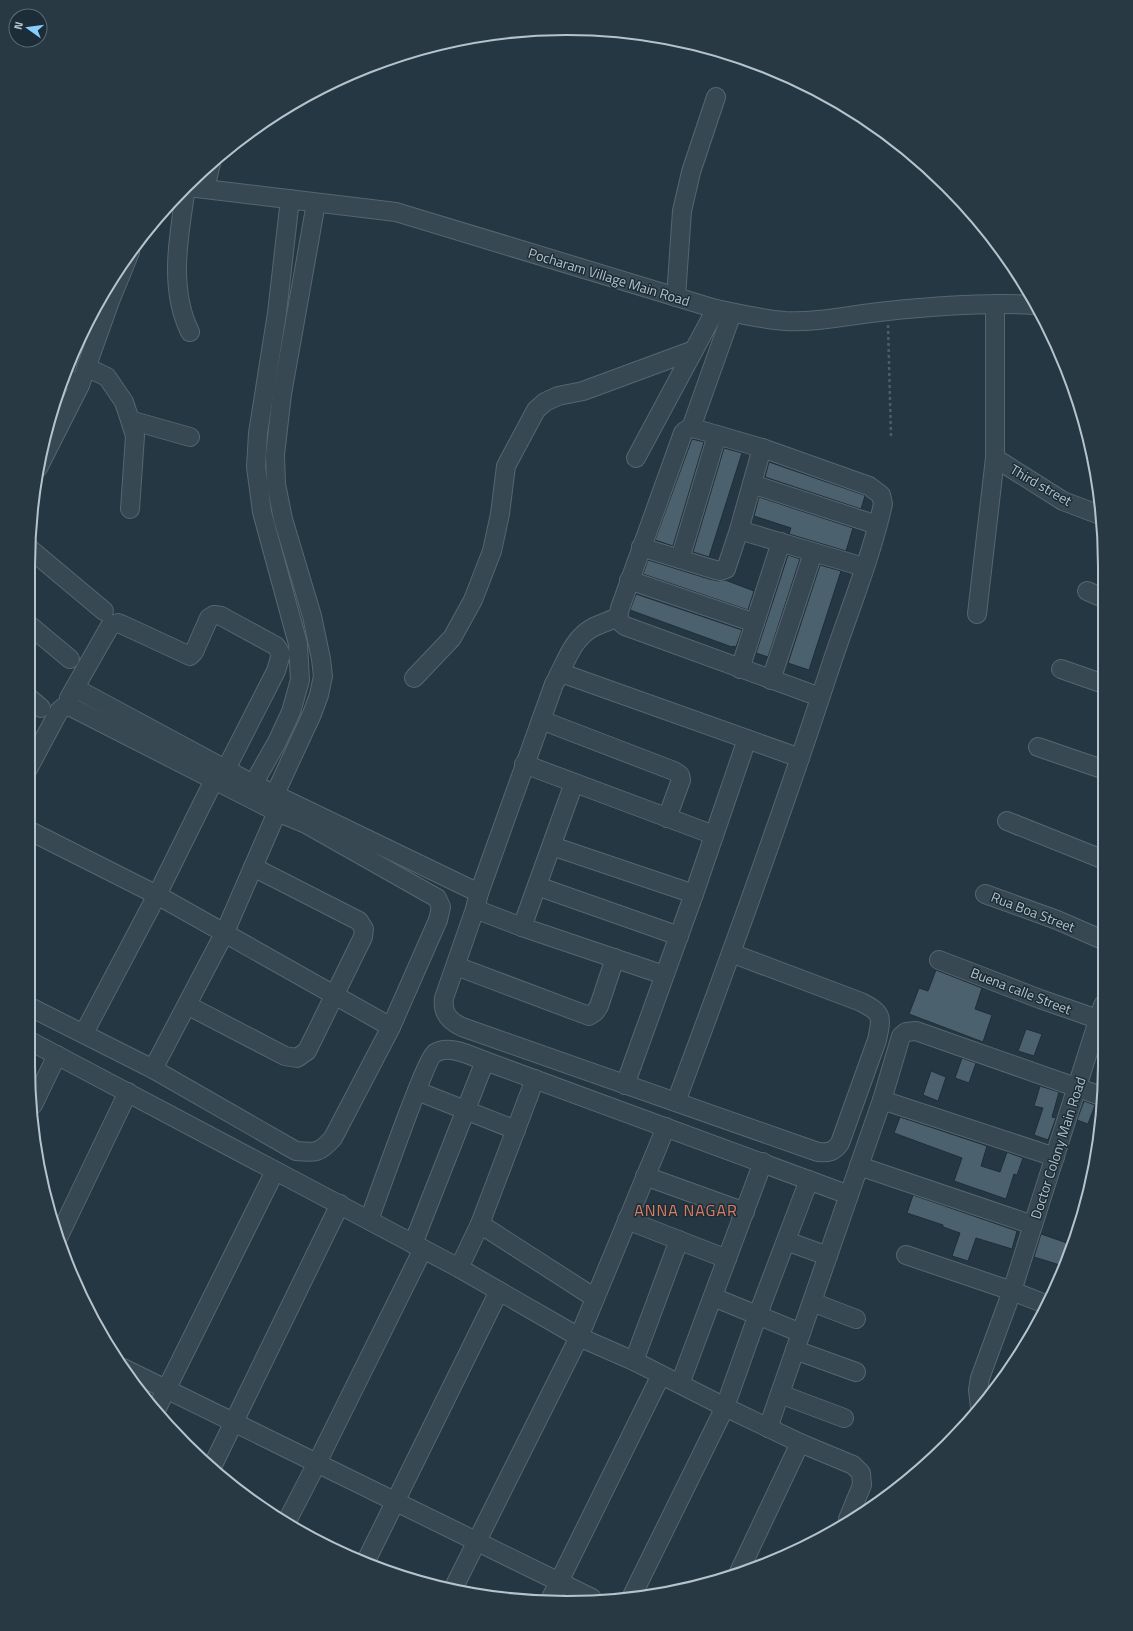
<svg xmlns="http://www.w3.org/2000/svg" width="1133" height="1631" viewBox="0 0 1133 1631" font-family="'Titillium Web',sans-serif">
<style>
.building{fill:#4c616e;stroke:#1f2f39}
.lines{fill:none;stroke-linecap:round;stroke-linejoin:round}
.minor-casing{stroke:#56666f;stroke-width:20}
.path{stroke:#46615f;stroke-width:2.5;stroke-dasharray:3 3;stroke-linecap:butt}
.minor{stroke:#384852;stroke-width:18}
.labels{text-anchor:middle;stroke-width:3;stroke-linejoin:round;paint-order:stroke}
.street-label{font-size:14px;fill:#b5c3cc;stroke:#1d2d37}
.quarter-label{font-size:16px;letter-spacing:1px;fill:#de7c5f;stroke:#1d2d37}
.rim{fill:none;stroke:#b5c3cc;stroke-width:2}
</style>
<rect width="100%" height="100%" fill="#243743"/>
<g class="building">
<polygon points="692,439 704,442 673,546 655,540"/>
<polygon points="724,448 742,453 709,557 693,552"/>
<polygon points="769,462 864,495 865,496 861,509 765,477"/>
<polygon points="759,497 853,528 846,551 789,534 791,528 754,516"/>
<polygon points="788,555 800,559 768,657 756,653"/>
<polygon points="648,560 709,579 718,581 725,580 754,591 748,610 643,574"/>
<polygon points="820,565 841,571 809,670 788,663"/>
<polygon points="636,594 742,630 736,647 733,646 732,647 630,610"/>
<polygon points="936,970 982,988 975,1009 992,1015 983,1042 909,1014 919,988 928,991"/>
<polygon points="1026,1029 1042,1034 1034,1056 1018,1051"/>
<polygon points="962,1058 976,1063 969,1083 955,1078"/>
<polygon points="931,1071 946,1077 938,1101 923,1095"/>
<polygon points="1040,1086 1059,1092 1052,1117 1056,1118 1048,1140 1034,1135 1043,1108 1034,1106"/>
<polygon points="1084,1101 1095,1105 1088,1124 1077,1120"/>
<polygon points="900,1117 987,1146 981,1166 1000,1172 1007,1152 1023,1158 1017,1175 1014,1174 1006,1199 954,1181 962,1158 894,1133"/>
<polygon points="913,1195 1017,1231 1012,1249 976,1238 968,1261 952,1256 960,1233 943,1227 943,1225 907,1213"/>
<polygon points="1041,1234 1070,1244 1063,1266 1034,1257"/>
</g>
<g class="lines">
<defs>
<g id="minor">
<path d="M188,187l208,25 320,97c23,5 45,10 69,12 34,2 69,-7 103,-10 47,-5 99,-9 146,-6"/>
<path d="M186,188c-7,47 -18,99 4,144"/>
<polyline points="205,189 211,163"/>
<polyline points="676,297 682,211 691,172 716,97"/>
<polyline points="86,367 107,377 124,402 130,420 135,436 130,509"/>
<polyline points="64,377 80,385"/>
<polyline points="130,420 190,437"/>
<polyline points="691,428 732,313"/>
<polyline points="636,458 716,309"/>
<polyline points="995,458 1063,501 1100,515"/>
<polyline points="38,468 80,385 110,301 130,252"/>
<polyline points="752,484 877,525"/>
<polyline points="739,530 864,567"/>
<polyline points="641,547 712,569 720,571 726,569 739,530 762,448"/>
<polyline points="30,549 104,611"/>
<polyline points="680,559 717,435"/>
<polyline points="629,580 755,623"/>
<polyline points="1087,591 1101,597"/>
<polyline points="977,614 995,458 995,304"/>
<polyline points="28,624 70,659"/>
<polyline points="740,669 781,542"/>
<polyline points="1061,669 1101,683"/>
<path d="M558,676c9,-17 16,-38 34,-48 8,-4 17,-7 26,-11"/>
<polyline points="414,678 452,638 473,600 492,551 500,514 506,466 536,410 545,402 558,396 583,391 694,350"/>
<polyline points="771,680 813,553"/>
<polyline points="75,688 253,784 479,893"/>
<polyline points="28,697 41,708"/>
<polyline points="69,698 110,626 118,623 123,625 190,656 194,652 209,618 214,615 221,616 276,646 281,654 276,671 226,769"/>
<polyline points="541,720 674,771 680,775 681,780 667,818"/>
<polyline points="1038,747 1102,769"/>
<polyline points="524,764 714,835"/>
<polyline points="247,795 277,742 291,712 300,680 298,644 262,512 256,467 258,433 277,313 290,199"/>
<polyline points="269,807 312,714 319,695 323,676 321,659 312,616 283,519 276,484 275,455 282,394 316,203"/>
<polyline points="1007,821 1102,859"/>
<polyline points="28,830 157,895 391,1027"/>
<polyline points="552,846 694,894"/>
<polyline points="537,886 679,936"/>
<polyline points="985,894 1057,920 1103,940"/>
<polyline points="475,909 522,927 664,975"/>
<polyline points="522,927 574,783"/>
<path d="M731,953l130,49c22,11 21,15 16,38l-37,103c-6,9 -12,10 -22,9l-356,-125c-13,-6 -20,-14 -18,-29l31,-89 4,-16 75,-209c3,-6 6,-10 13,-9l233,83"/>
<polyline points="939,960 1040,999 1103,1021"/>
<polyline points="456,966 589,1016 595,1012 599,1006 615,958"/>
<polyline points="187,1005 285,1056 297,1058 307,1051 363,937 364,929 359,921 253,867"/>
<path d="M28,1006l125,63 143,82c19,2 24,2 37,-13l58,-111 47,-107 3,-13 -4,-9 -9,-5 -122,-69 -29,-12 -204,-104 -8,-2 -6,5 -31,58"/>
<polyline points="84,1033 157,895 214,780"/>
<polyline points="28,1040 459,1268 579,1337 634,1361 725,1407 800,1443 853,1465 861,1473 862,1485 848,1519"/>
<polyline points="153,1069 225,932 277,812"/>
<polyline points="625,1085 694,894 747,739"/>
<polyline points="417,1091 516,1130"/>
<polyline points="882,1100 1055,1157"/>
<path d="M676,1102c53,-142 105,-284 152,-428 18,-56 42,-112 55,-170l-2,-9 -12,-9 -107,-38 -62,-18c-7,-2 -12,-3 -17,3l-63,175c-2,9 -3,13 5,18l195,71"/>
<polyline points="33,1105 57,1055"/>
<polyline points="859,1166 1033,1225"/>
<polyline points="645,1176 745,1212"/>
<path d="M369,1220c8,-21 57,-162 66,-167 14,-9 36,3 50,8l364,134"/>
<polyline points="627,1220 727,1259"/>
<polyline points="480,1224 595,1298"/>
<polyline points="58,1238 128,1092"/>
<polyline points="786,1241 828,1256"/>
<polyline points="413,1244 485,1061"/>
<polyline points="906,1255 1012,1291 1048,1305"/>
<polyline points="459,1268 480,1224 535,1079"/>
<polyline points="713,1297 801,1333"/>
<polyline points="812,1302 856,1319"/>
<polyline points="795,1350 856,1372"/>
<polyline points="634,1361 679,1240"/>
<polyline points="123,1368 592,1598"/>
<polyline points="680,1384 763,1162"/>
<polyline points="780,1394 844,1418"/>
<polyline points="980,1407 978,1390 980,1378 1012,1291 1103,1005"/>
<polyline points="157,1408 275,1171"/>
<polyline points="768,1428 882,1100 901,1036 906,1032 916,1031 1104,1097"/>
<polyline points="211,1469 340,1204"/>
<polyline points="286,1523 317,1463 423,1249"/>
<polyline points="365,1563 499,1291"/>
<polyline points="739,1572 800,1443"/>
<polyline points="454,1587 579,1337 666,1127"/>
<polyline points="551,1598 661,1375"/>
<polyline points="631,1598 725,1407 758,1314 809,1180"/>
</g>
</defs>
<use href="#minor" class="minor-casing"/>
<polyline class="path" points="888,325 891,437"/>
<use href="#minor" class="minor"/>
</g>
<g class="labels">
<g class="street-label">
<text transform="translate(609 277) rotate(17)" y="5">Pocharam Village Main Road</text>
<text transform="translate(1041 485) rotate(30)" y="5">Third street</text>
<text transform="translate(1033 912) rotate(21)" y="5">Rua Boa Street</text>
<text transform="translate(1021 991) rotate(21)" y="5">Buena calle Street</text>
<text transform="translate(1058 1148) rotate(-72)" y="5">Doctor Colony Main Road</text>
</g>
<g class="quarter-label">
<text x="686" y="1216">ANNA NAGAR</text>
</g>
</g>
<path d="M0 0H1133V1631H0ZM566 35H567A531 531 0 0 1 1098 566V1065A531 531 0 0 1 567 1596H566A531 531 0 0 1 35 1065V566A531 531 0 0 1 566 35Z" fill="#293943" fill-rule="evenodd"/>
<path class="rim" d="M566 35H567A531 531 0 0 1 1098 566V1065A531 531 0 0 1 567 1596H566A531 531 0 0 1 35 1065V566A531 531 0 0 1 566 35Z"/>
<g transform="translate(28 28) rotate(284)"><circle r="19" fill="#1d2d37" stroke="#5a6973"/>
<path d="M0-3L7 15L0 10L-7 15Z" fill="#87ceff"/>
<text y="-6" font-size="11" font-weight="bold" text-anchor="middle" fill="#b5c3cc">N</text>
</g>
</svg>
